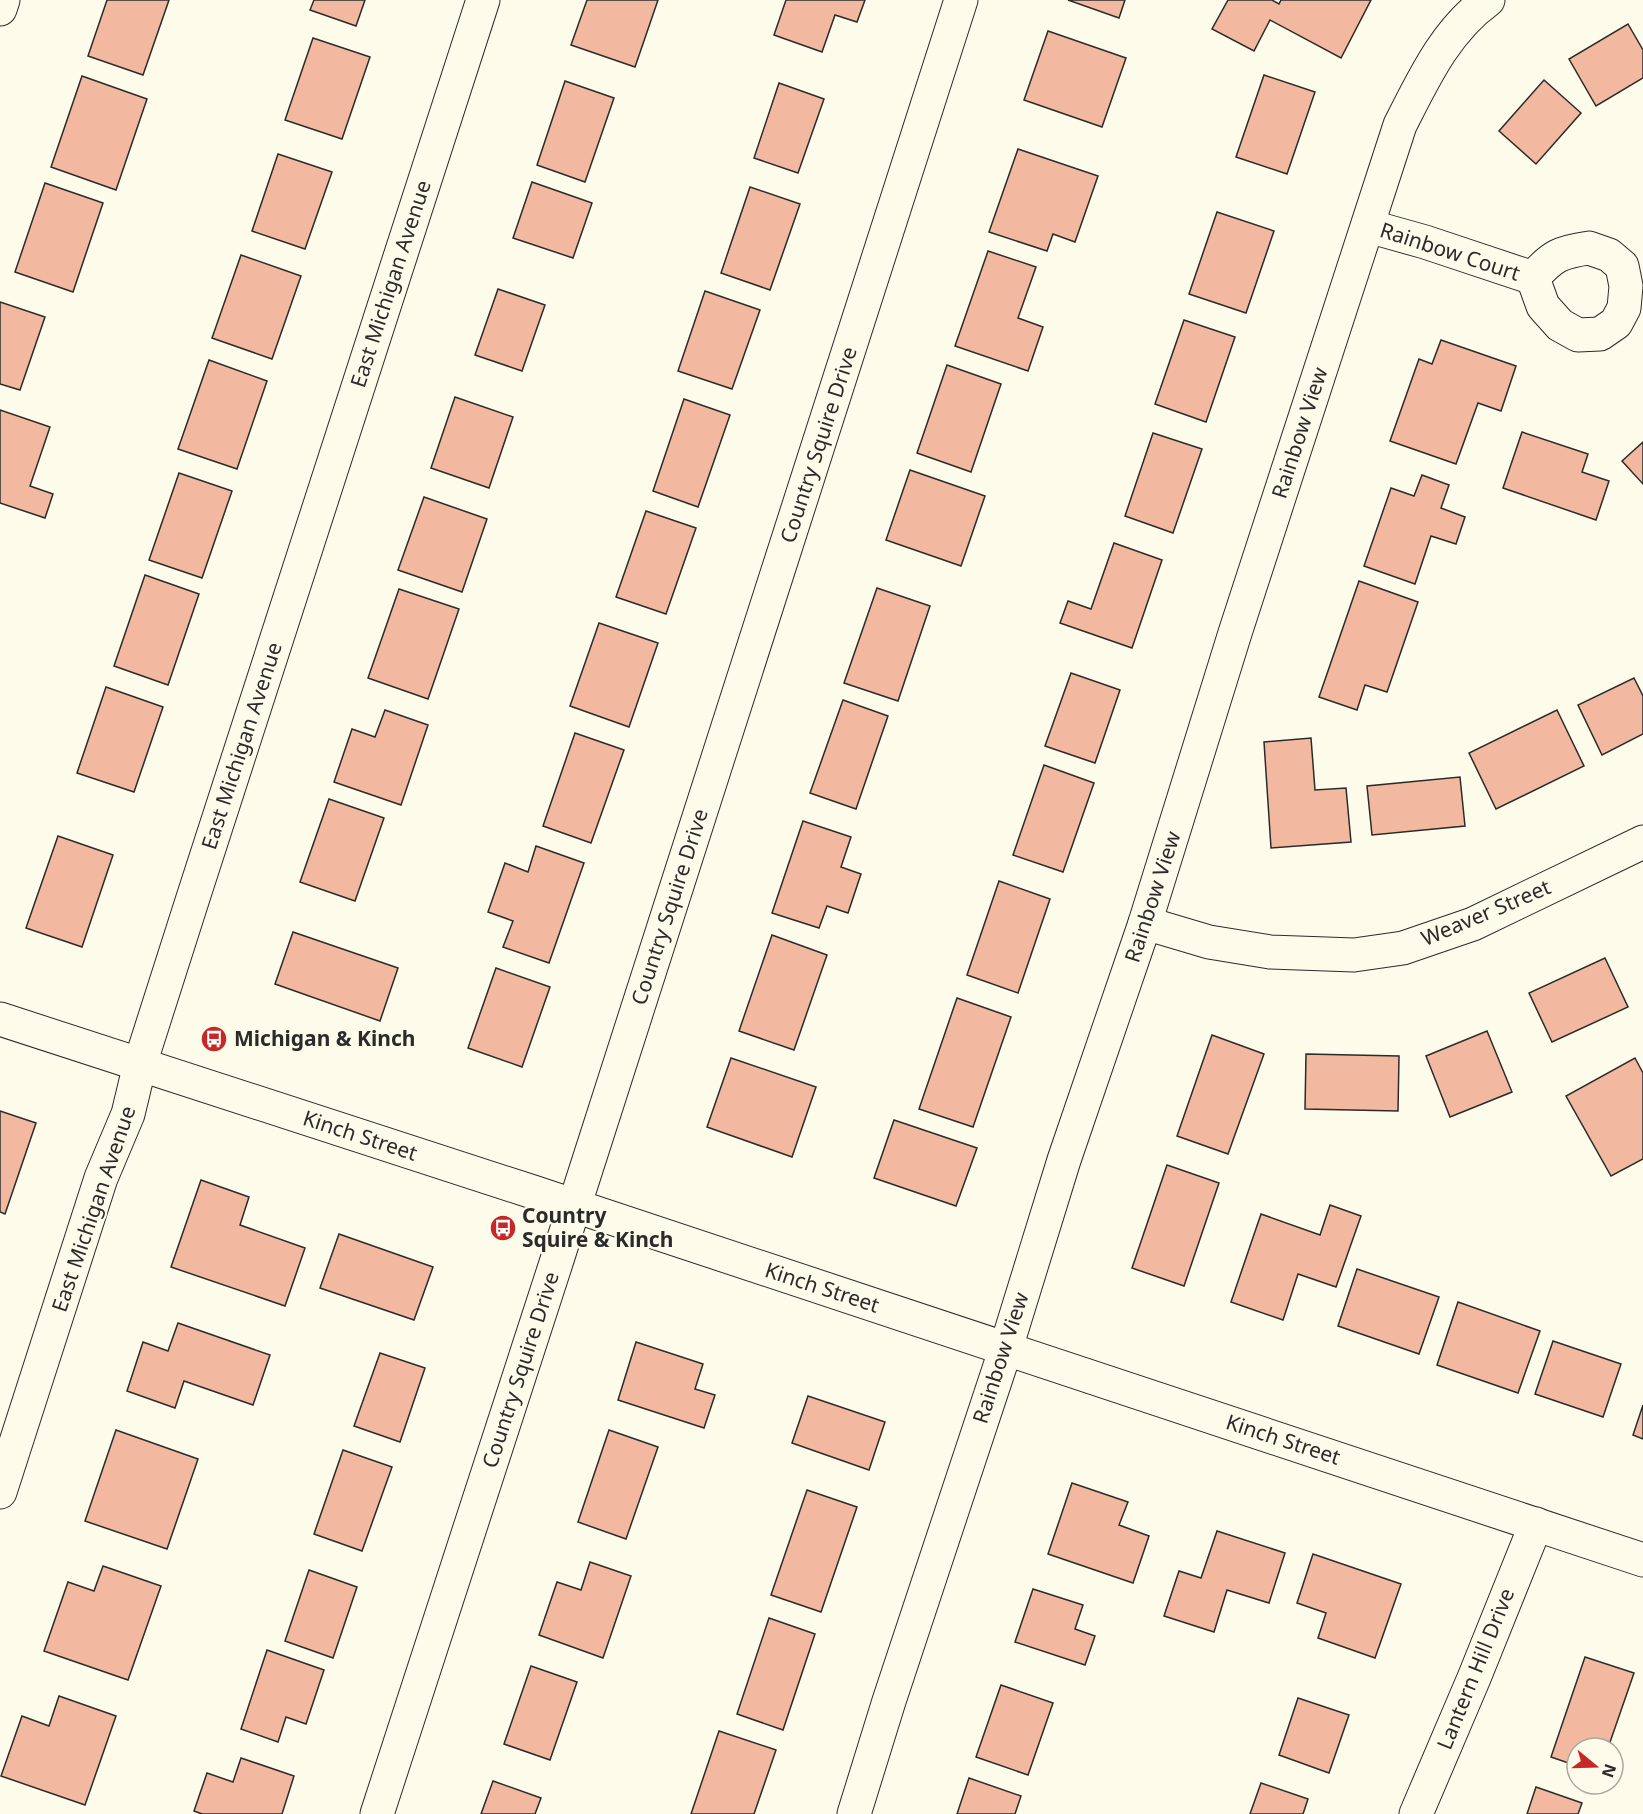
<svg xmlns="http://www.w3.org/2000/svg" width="1643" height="1814" viewBox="0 0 1643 1814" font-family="'Noto Sans',sans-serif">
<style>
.building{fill:#f2b8a0;stroke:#2b2b2b;stroke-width:1.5}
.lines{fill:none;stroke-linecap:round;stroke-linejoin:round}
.street-casing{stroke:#2b2b2b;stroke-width:35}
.street{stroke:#fdfbea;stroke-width:33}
.labels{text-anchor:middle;stroke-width:4.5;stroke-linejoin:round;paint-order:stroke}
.street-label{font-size:21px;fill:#2b2b2b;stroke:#fdfbea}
.poi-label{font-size:21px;font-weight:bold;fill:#2b2b2b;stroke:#fdfbea;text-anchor:start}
</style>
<rect width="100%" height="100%" fill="#fdfbea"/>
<g class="building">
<polygon points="107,0 169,0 143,75 88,56"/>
<polygon points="314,0 365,0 356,26 310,10"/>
<polygon points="587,0 658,0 635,67 571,45"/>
<polygon points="786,0 865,0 857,22 835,15 822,52 774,35"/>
<polygon points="1068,0 1125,0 1119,18"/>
<polygon points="1228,0 1272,0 1279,4 1281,0 1371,0 1341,58 1270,20 1254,51 1212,29"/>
<polygon points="1628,24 1643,50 1643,78 1596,106 1569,59"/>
<polygon points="1048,31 1126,58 1102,127 1024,100"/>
<polygon points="313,38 370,57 342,139 285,120"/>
<polygon points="1264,75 1315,92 1287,174 1236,157"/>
<polygon points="82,76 147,99 116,190 51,167"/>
<polygon points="1544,80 1581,113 1536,164 1499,131"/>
<polygon points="565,81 614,98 585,182 537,165"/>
<polygon points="779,83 824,99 798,173 754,158"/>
<polygon points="1018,149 1098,176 1075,242 1053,234 1047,251 989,232"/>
<polygon points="278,154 332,172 305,249 252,231"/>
<polygon points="532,182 592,203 573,258 513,238"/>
<polygon points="45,183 103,203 73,292 15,272"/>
<polygon points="750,187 800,204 770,290 721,273"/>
<polygon points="1217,212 1274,231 1246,313 1189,294"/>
<polygon points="988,251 1036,267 1018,318 1043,327 1028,371 955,346"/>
<polygon points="241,255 301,276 272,359 212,338"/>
<polygon points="498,289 545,305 522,371 475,355"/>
<polygon points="705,291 760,310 732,389 678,371"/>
<polygon points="0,302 45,317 20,390 0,384"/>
<polygon points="1184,320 1235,337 1206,422 1155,404"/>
<polygon points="1441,340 1516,366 1501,411 1478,403 1456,464 1390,441 1419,359 1432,364"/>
<polygon points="209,360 267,381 237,469 178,449"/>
<polygon points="947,365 1001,384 971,472 917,453"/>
<polygon points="455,397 513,417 489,488 431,468"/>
<polygon points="684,399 730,415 698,507 653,491"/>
<polygon points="0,410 50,427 30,486 53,494 45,518 0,503"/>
<polygon points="1522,432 1588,454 1582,472 1609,481 1596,520 1503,488"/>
<polygon points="1153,433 1202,449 1173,533 1125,516"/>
<polygon points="1643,442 1643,484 1622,461"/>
<polygon points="910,470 985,496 961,566 886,540"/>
<polygon points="179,473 232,491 202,578 149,560"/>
<polygon points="1422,475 1449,485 1441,508 1465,517 1456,544 1431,536 1415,584 1364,566 1391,488 1414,496"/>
<polygon points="424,497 487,519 462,592 398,570"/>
<polygon points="646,511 696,528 666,614 616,597"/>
<polygon points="1114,543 1162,560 1132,648 1060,623 1068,601 1091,609"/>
<polygon points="145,575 199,594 168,685 114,666"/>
<polygon points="1359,581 1418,602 1387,692 1365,685 1357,710 1319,697"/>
<polygon points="877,588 930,606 898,701 844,683"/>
<polygon points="399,589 459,609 428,699 368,678"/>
<polygon points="599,623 658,643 629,727 570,706"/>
<polygon points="1071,673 1120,690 1095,763 1045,746"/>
<polygon points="1634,678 1643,696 1643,734 1602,755 1578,705"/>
<polygon points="106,687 163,707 134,792 77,773"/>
<polygon points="843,700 888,716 856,809 810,793"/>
<polygon points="385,710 428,725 401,805 334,782 352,729 375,737"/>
<polygon points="1557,710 1584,766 1496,809 1469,753"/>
<polygon points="575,733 624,750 591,843 543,826"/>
<polygon points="1311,738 1315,790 1346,788 1351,842 1271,848 1264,742"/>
<polygon points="1044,765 1094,783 1063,872 1013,855"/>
<polygon points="1460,777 1465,826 1372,835 1367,786"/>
<polygon points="329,799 384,818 355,901 300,882"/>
<polygon points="803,821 851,837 841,867 861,874 848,913 827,906 819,928 772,913"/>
<polygon points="58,836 113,855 82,947 26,928"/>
<polygon points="536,846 584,863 549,963 503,947 513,921 488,912 505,863 528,872"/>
<polygon points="999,881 1050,899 1018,993 967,975"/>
<polygon points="293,932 398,968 380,1021 275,984"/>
<polygon points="772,935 827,955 794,1050 739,1031"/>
<polygon points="1605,958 1628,1007 1552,1042 1529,993"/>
<polygon points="496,968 550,987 522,1067 468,1048"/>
<polygon points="957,998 1011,1017 973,1127 919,1109"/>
<polygon points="1487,1031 1512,1092 1450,1117 1426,1056"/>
<polygon points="1212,1035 1264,1054 1228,1154 1177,1136"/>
<polygon points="1306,1054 1399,1056 1398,1111 1305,1109"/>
<polygon points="731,1058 816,1087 792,1157 707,1127"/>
<polygon points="1635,1058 1643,1073 1643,1159 1611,1176 1566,1096"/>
<polygon points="0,1111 36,1123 5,1214 0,1212"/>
<polygon points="894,1120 977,1148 956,1206 874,1178"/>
<polygon points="1167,1165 1219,1183 1184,1286 1132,1268"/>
<polygon points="201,1180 249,1197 240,1225 305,1248 285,1306 171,1267"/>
<polygon points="1330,1205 1361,1216 1336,1287 1298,1274 1283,1320 1231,1302 1261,1214 1320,1235"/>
<polygon points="339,1234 433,1267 414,1320 320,1288"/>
<polygon points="1357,1269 1439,1297 1419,1354 1338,1326"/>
<polygon points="1458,1302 1540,1331 1518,1393 1437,1365"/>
<polygon points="178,1323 270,1355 253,1405 184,1381 175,1408 127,1391 143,1342 168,1351"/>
<polygon points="1553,1341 1621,1364 1603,1417 1535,1394"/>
<polygon points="636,1342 703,1364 695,1389 715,1395 704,1428 618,1400"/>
<polygon points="380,1353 425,1368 400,1442 354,1426"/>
<polygon points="808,1396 885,1422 869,1470 792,1443"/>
<polygon points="1643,1405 1643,1439 1633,1435"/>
<polygon points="116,1430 198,1459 167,1549 85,1521"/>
<polygon points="609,1430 658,1447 626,1539 578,1522"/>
<polygon points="343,1450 392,1467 362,1551 314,1534"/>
<polygon points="1072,1483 1128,1502 1119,1525 1149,1536 1133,1583 1048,1554"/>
<polygon points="807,1490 857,1507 821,1612 771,1595"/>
<polygon points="1217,1531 1285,1553 1269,1603 1227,1590 1214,1632 1164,1616 1179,1571 1201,1578"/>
<polygon points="1313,1554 1401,1584 1375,1658 1318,1638 1326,1613 1297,1603"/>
<polygon points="590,1562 631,1576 603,1658 539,1635 557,1582 581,1590"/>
<polygon points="103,1566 161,1586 128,1680 44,1651 68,1582 94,1591"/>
<polygon points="309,1570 357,1587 333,1658 285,1641"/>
<polygon points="1033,1589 1083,1605 1075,1629 1095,1636 1085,1665 1015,1642"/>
<polygon points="769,1618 815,1634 783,1730 737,1714"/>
<polygon points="267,1650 324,1670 306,1724 286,1717 278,1742 241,1729"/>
<polygon points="1585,1657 1634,1673 1608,1748 1577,1748 1577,1766 1551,1757"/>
<polygon points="531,1666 577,1682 550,1760 504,1744"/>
<polygon points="1001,1685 1053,1703 1028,1775 976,1757"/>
<polygon points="59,1696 116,1716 85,1805 1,1776 22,1716 49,1726"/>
<polygon points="1298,1698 1349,1715 1329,1773 1279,1755"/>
<polygon points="719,1731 776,1750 754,1814 691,1814"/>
<polygon points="241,1758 294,1776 282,1814 202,1814 194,1811 207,1773 233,1782"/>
<polygon points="969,1778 1021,1796 1015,1814 957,1814"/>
<polygon points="493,1781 541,1798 535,1814 481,1814"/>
<polygon points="1261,1783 1308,1799 1303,1814 1250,1814"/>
<polygon points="1536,1787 1582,1803 1578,1814 1527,1814"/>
</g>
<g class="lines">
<defs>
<g id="street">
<polyline points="0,9 3,0"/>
<polyline points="1368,226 1425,242 1533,278"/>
<path d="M1589,248l20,7 13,11 4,20 -2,22 -8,15 -16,11 -22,1 -18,-10 -17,-19 -10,-28c19,-22 27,-26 56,-30z"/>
<polyline points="1145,923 1209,942 1270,952 1354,955 1403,948 1473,924 1643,842"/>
<polyline points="0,1019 533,1192 1643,1560"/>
<polyline points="0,1492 101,1178 128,1114 140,1064 192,901 483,0"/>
<polyline points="377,1814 556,1263 961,0"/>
<path d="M854,1814l35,-113 117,-353 58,-188 81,-237 90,-290 165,-508c23,-45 45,-94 88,-125"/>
<polyline points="1416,1814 1474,1678 1536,1524"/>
</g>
</defs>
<use href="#street" class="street-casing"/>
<use href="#street" class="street"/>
</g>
<defs>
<symbol id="bus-disc" viewBox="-11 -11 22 22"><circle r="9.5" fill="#c62828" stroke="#fdfbea"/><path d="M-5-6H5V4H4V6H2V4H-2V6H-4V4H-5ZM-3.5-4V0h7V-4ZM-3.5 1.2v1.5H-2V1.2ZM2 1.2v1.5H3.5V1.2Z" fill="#fff"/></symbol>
</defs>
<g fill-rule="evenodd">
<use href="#bus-disc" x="199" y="1024" width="30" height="30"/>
<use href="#bus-disc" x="488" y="1213" width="30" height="30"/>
</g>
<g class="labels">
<g class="street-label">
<text transform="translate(1450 252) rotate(18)" y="7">Rainbow Court</text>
<text transform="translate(391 284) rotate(-72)" y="7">East Michigan Avenue</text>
<text transform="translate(1300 433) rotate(-72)" y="7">Rainbow View</text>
<text transform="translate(819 445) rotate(-72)" y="7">Country Squire Drive</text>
<text transform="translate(242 746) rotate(-72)" y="7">East Michigan Avenue</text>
<text transform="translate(1153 897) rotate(-72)" y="7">Rainbow View</text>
<text transform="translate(670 907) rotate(-72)" y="7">Country Squire Drive</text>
<text transform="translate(1486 913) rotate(-23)" y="7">Weaver Street</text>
<text transform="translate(360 1136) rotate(18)" y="7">Kinch Street</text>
<text transform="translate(94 1209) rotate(-71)" y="7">East Michigan Avenue</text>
<text transform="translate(822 1288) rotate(18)" y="7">Kinch Street</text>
<text transform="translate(1001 1358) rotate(-72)" y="7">Rainbow View</text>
<text transform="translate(521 1370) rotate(-72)" y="7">Country Squire Drive</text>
<text transform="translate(1283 1440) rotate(18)" y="7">Kinch Street</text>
<text transform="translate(1476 1669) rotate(-68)" y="7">Lantern Hill Drive</text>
</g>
<g class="poi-label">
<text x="234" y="1046">Michigan &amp; Kinch</text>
<text x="522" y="1223">Country<tspan x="522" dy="24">Squire &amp; Kinch</tspan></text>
</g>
</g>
<g transform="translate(1595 1766) rotate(109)"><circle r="28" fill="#fdfbea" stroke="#a9a89e" stroke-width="1.5"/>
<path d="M0-4.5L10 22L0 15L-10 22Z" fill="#c62828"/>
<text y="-9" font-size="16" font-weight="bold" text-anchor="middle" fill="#2b2b2b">N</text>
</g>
</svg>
